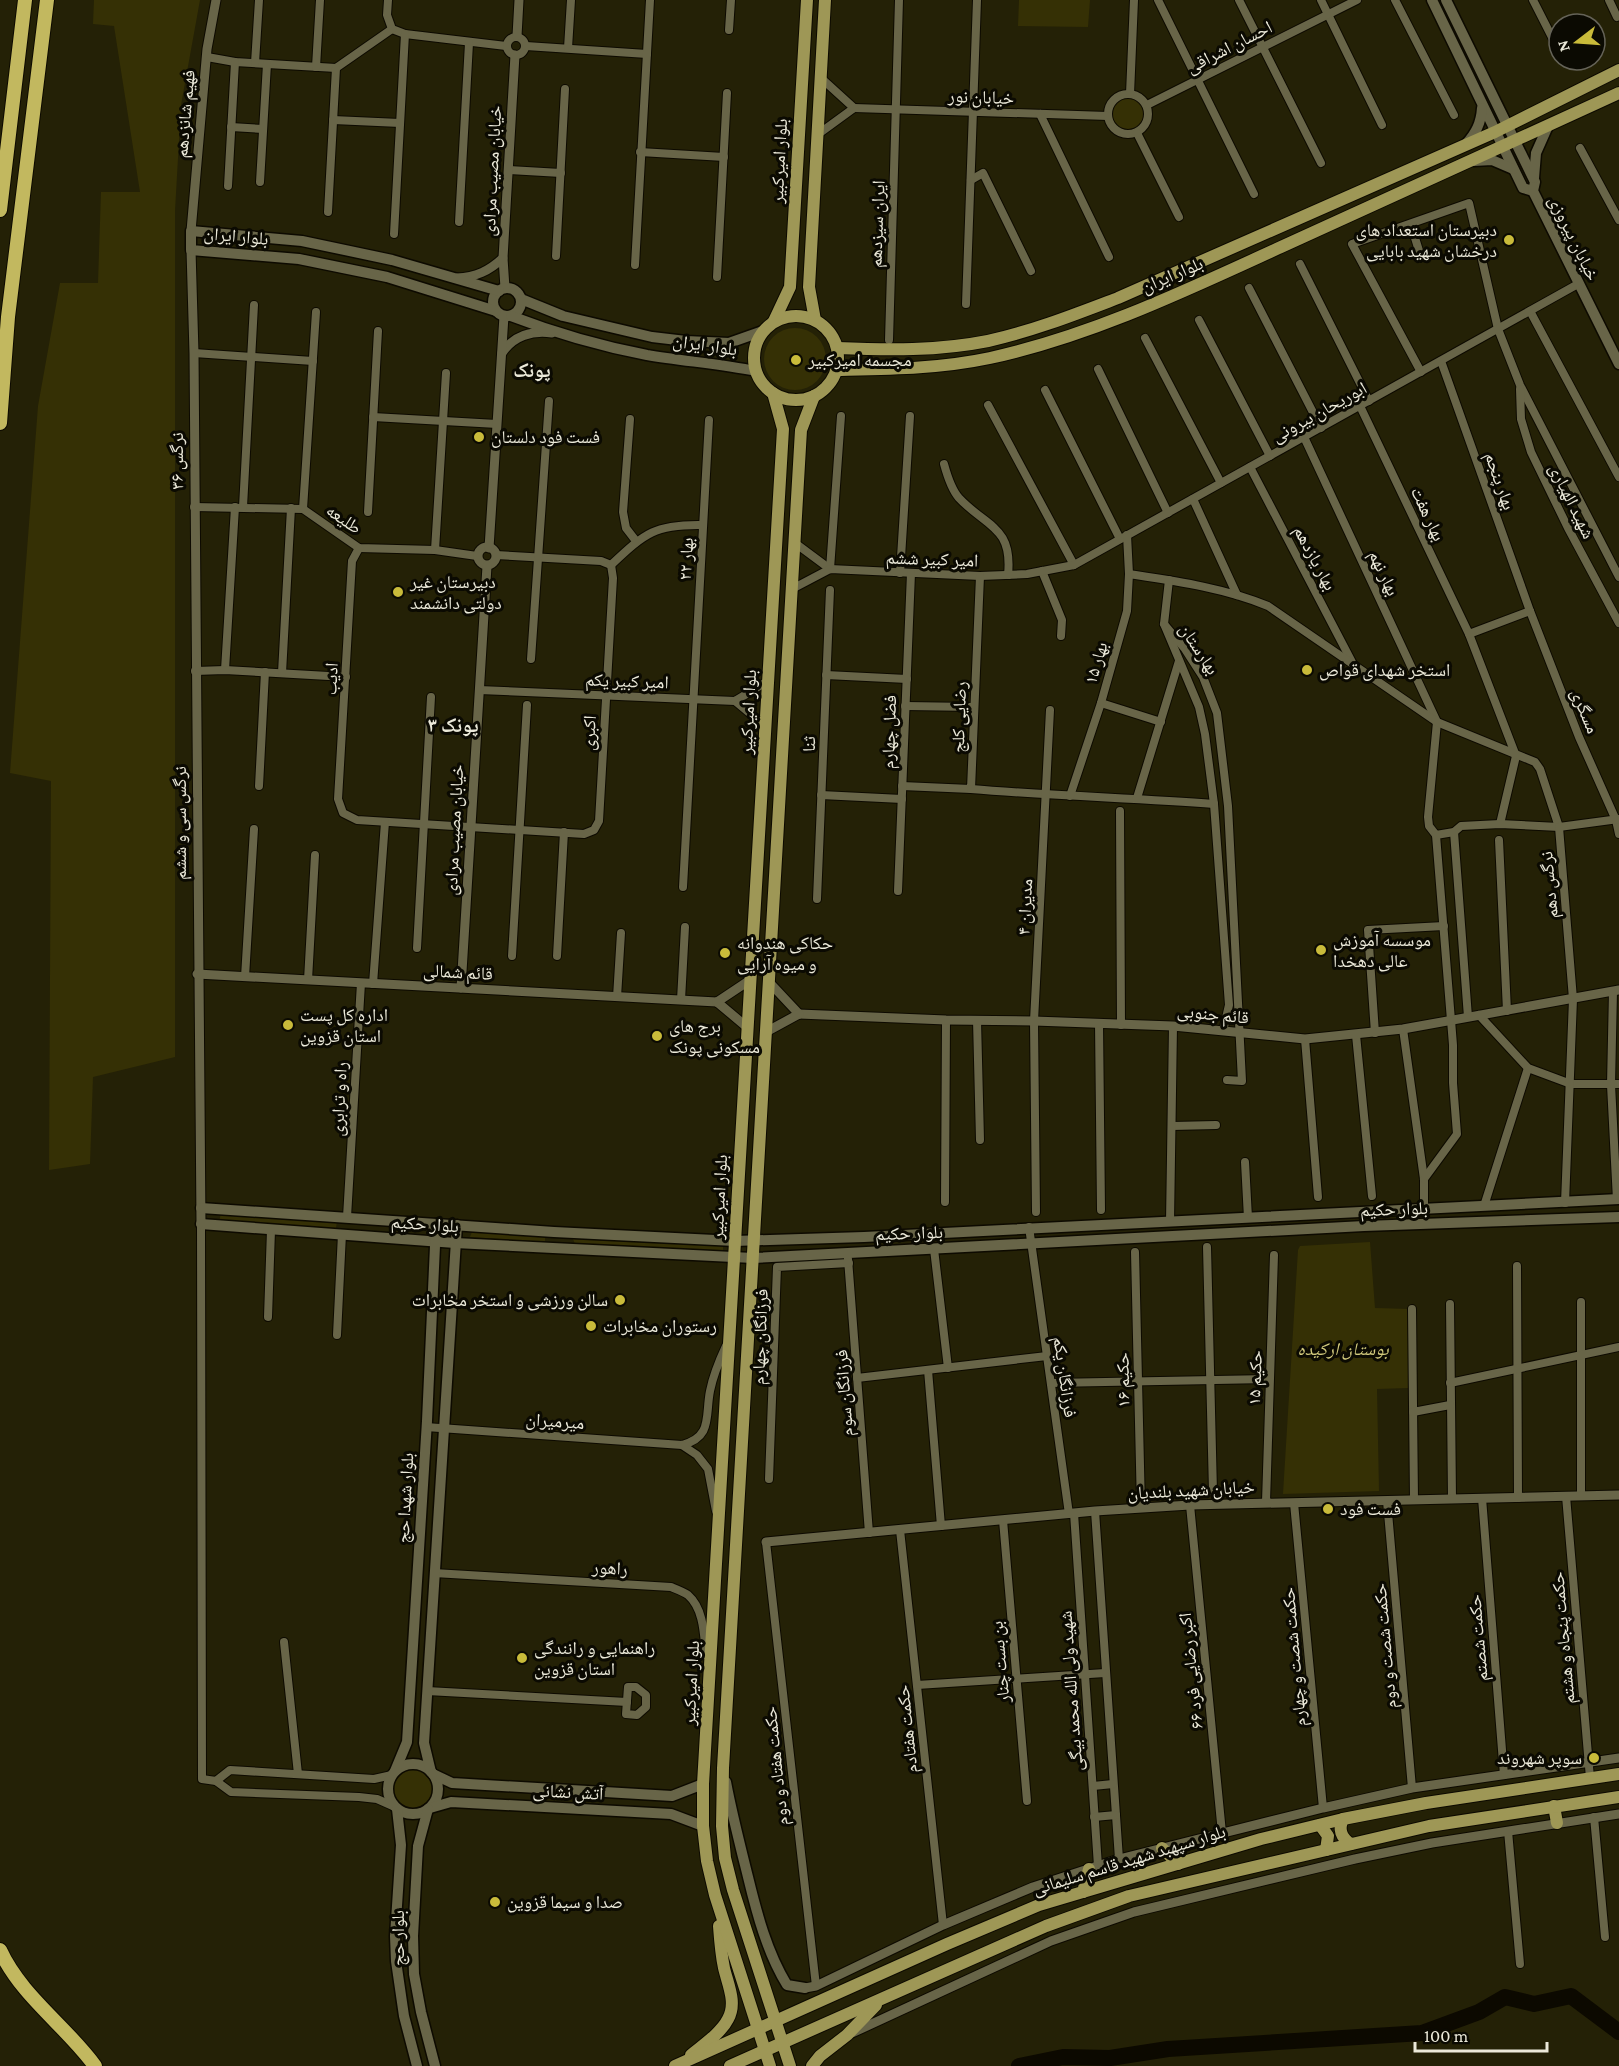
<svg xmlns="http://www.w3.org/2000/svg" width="1619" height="2066" viewBox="0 0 1619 2066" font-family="'Crimson Pro','Noto Naskh Arabic',serif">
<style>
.green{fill:#353005}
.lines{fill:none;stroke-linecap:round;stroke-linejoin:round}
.river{stroke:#0c0900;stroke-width:16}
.minor-casing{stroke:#0d0a00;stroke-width:10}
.tertiary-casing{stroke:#0d0a00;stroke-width:11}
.secondary-casing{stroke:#0d0a00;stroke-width:13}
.primary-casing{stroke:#0d0a00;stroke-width:14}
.motorway-casing{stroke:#0d0a00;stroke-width:16}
.minor{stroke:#686548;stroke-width:8}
.tertiary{stroke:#686548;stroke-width:9}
.secondary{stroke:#686548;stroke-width:10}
.primary{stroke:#9e9756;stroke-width:12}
.motorway{stroke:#c2b85f;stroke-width:14}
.poi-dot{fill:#c9bb3a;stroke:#0b0a02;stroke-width:2}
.labels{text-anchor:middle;stroke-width:6;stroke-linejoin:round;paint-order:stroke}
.street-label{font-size:18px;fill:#ebe9d9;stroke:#0b0a02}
.poi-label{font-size:18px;fill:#ebe9d9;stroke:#0b0a02;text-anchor:start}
.park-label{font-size:18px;font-style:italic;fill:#d3cb7d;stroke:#0b0a02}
.neighbourhood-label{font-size:20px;font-weight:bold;fill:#ebe9d9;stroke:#0b0a02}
</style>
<rect width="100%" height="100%" fill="#242106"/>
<g class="green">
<polygon points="94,0 200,0 181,105 175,211 175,1057 93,1077 90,1164 49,1170 51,781 10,773 38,406 60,283 98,283 101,192 140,192 114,26 93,24"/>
<polygon points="1019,0 1090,0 1088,27 1018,26"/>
<circle cx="1128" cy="114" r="20"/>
<circle cx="795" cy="359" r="31"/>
<polygon points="221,1213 337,1221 336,1228 219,1222"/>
<polygon points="473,1229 545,1235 545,1242 470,1237"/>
<polygon points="576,1236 723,1246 723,1251 575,1244 573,1239"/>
<polygon points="1370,1242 1375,1308 1409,1309 1408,1388 1377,1389 1379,1491 1283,1494 1298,1250 1300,1246"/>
<circle cx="412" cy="1790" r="22"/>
</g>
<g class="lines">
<polyline class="river" points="1019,2066 1063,2057 1110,2058 1168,2049 1422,2033 1479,2012 1505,1997 1534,2004 1571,1996 1619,2032"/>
<defs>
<g id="minor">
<polyline points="388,0 387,15 392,29 405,34 506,46"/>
<polyline points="1158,0 1254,194"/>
<polyline points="1239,0 1321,163"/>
<polyline points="1321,0 1382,125"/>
<polyline points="1395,0 1454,115"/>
<polyline points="1533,0 1558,49"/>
<polyline points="1609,0 1617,17"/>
<polyline points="729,30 731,0"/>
<circle cx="516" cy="46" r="9"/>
<polyline points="526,46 647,54"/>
<polyline points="568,48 571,0"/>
<polyline points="207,57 235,62 336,68 392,29"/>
<polyline points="255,63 259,0"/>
<polyline points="316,67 320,0"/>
<polyline points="821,78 854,108"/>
<circle cx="1128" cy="114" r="20"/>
<polyline points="1130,94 1134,0"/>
<polyline points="1147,105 1357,0"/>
<polyline points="854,108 1108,116"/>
<polyline points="1040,114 1109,257"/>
<polyline points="333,120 400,123"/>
<polyline points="231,127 263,129"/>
<polyline points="1137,133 1179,217"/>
<polyline points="817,135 854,108"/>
<polyline points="1580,148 1619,220"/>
<polyline points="640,152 724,157"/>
<polyline points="509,170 561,173"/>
<polyline points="971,180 983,173 1031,271"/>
<polyline points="260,182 267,64"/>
<polyline points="228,186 235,62"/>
<polyline points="328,212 336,68"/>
<polyline points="459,222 469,43"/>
<polyline points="1411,225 1420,254"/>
<polyline points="394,234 405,34"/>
<polyline points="556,256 565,89"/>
<polyline points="1300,264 1369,401"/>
<polyline points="635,265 650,0"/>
<polyline points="717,277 727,93"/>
<polyline points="1249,288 1321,428"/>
<polyline points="966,304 977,0"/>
<polyline points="1530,311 1619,477"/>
<polyline points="1199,320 1270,456"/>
<polyline points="1145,338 1221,483"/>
<polyline points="889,340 899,0"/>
<polyline points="194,353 313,361"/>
<polyline points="1441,361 1530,611 1579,737 1616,820 1619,834"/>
<polyline points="1098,369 1168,513"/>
<polyline points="1421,372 1352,244 1469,203 1498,329 1520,385 1619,577"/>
<polyline points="1520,389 1521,419 1531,452 1568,528 1619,623"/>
<polyline points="1045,390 1120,539"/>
<polyline points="988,405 1074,565"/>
<polyline points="1360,406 1469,634 1516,756 1500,824"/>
<polyline points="373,417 497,424"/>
<polyline points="630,419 623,512 626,528 636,541"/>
<polyline points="1304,437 1437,722 1428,817 1429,826 1436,835"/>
<path d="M944,464c3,11 7,25 15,34 27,29 54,28 49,77"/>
<polyline points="1250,467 1352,662"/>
<polyline points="1193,499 1237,595"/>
<polyline points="194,507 303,509 359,548 435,550 477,556"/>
<polyline points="243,507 254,305"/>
<polyline points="303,509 316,312"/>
<polyline points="368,512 378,331"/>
<polyline points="795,543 830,569"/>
<polyline points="359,548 352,561 338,799 343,813 357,820 584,834 594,830 599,821 613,578 611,565"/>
<polyline points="435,550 446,373"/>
<polyline points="496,555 601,561 611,565"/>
<path d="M611,565c34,-32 44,-41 92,-40"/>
<polyline points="830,569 841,416"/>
<polyline points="1042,571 1062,620 1061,636"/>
<polyline points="900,573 910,416"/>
<path d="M1129,574c46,7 96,14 139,32l169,116 98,40 5,7 19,58 -59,-3 -39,2 -7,6"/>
<polyline points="1169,580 1164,624 1199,707 1205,734 1214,804 1229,1005 1223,1031"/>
<polyline points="792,589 830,569 980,576 1027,574 1074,565 1578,284"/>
<polyline points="1164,624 1185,649 1203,677 1217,713 1228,806 1242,1081 1227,1080"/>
<polyline points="1469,634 1530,611"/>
<polyline points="531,659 549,401"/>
<polyline points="225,670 235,507"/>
<polyline points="195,671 225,670 346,677"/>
<polyline points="282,673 291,508"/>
<polyline points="826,675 907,679"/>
<polyline points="479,690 735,701 768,681"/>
<polyline points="735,701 765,726"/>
<polyline points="1101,703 1161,722"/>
<polyline points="905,706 974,707"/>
<polyline points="259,786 265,672"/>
<polyline points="902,786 971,789 980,576"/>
<path d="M971,789c81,7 162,9 243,15"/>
<polyline points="821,795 902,799"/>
<polyline points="1070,796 1101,703 1127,611 1129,574 1127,535"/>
<polyline points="1137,798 1179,661"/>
<polyline points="1120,811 1121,1025"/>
<polyline points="1499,840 1507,1011"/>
<polyline points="683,887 709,420"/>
<polyline points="898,891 911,573"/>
<polyline points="817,899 830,590"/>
<polyline points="417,948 431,697"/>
<polyline points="512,956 527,705"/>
<polyline points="557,956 564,832"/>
<polyline points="245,977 254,829"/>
<polyline points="308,980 315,855"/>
<polyline points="373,984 385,822"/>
<polyline points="1613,991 1611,1085 1617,1200"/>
<polyline points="617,997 621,933"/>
<polyline points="681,1000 685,927"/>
<polyline points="1479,1015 1528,1068 1571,1084 1619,1084"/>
<polyline points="977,1020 980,1140"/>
<polyline points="1099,1023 1101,1210"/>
<polyline points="1403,1029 1424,1179 1424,1209"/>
<polyline points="1375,1033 1368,930 1444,926"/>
<polyline points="1356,1035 1372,1196"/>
<polyline points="1305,1039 1318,1197"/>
<polyline points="1172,1126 1216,1125"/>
<polyline points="1245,1162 1248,1218"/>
<polyline points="1424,1179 1457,1134 1453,1083 1453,1045 1436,835 1454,832 1468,1017"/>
<polyline points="945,1202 946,1020"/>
<polyline points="1565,1203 1573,999 1559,827 1619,819"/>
<polyline points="1484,1206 1528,1068"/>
<polyline points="1036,1212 1034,1021 1050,710"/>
<polyline points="347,1217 361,983"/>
<polyline points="1170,1222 1173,1026"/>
<polyline points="201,1224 202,1779 216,1781 231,1792 359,1797 377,1799 395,1807"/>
<polyline points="1029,1227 1069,1514"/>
<polyline points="1207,1247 1213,1492"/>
<polyline points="934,1249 948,1368"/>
<polyline points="1135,1252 1141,1508"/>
<polyline points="848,1259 869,1533"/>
<polyline points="1517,1266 1518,1498"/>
<polyline points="1581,1302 1581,1496"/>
<polyline points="1450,1304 1452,1499"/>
<polyline points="1412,1309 1414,1500"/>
<polyline points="268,1317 271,1230"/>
<polyline points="337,1335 342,1234"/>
<polyline points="928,1370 941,1526"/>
<polyline points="857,1378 1047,1356"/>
<polyline points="1051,1383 1269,1379"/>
<polyline points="1450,1383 1619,1347"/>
<polyline points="1413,1412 1450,1405"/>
<path d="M426,1427l256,18c31,-8 23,-29 28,-54 3,-15 9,-30 16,-45"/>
<polyline points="682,1445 697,1455 708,1469 716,1511"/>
<polyline points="769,1479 777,1267 849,1263"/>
<polyline points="1566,1496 1590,1778"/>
<polyline points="1482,1498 1504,1775"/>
<polyline points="1387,1501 1412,1788"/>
<polyline points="1266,1502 1274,1255"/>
<polyline points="1294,1503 1323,1808"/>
<polyline points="1190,1505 1222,1833"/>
<polyline points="1095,1511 1119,1859"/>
<polyline points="1074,1513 1098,1866"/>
<polyline points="1003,1520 1027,1801"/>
<polyline points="900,1530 943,1925"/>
<polyline points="766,1542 816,1986"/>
<path d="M434,1573l237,14c5,2 13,5 17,8 16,14 16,40 18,60"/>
<polyline points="284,1642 298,1774"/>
<polyline points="917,1685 1105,1673"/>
<polygon points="628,1687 636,1687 646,1695 646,1707 637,1715 626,1714"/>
<polyline points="427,1691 627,1702"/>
<polyline points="216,1781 230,1770 374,1779 392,1775"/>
<polyline points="1093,1786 1113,1784"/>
<polyline points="1094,1817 1116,1815"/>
<polyline points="1594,1817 1605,1937"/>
<polyline points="1508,1831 1520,1964"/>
</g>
<g id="tertiary">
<polyline points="517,36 519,0"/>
<polyline points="191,231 207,49 216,0"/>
<polyline points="191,250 194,353 201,1224"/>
<path d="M457,278c19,-1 32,-7 46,-20"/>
<polyline points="505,288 503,258 515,55"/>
<path d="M502,353c11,-17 30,-23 50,-20"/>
<circle cx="487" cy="556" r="9"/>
<polyline points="489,548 504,316"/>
<polyline points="197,974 717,1002"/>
<polyline points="769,982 799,1014"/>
<polyline points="461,988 487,566"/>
<polyline points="717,1002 748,1028"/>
<polyline points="717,1002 750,980"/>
<polyline points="799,1014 946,1020 1034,1021 1173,1026 1305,1039 1403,1029 1619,990"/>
<polyline points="766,1032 799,1014"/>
<polyline points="766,1542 1095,1511 1190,1505 1619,1495"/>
<polyline points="805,1988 816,1986 943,1925 1033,1887 1119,1859 1323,1808 1412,1788 1619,1758"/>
<polyline points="852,2033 1051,1941 1134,1912 1355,1859 1432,1843 1619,1814"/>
</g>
<g id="secondary">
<polyline points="1432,0 1523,188 1533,191"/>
<polyline points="1446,0 1535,182 1533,191 1619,364"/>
<path d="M1466,144c10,-11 15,-21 16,-36"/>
<polyline points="1474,161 1492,160 1513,169"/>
<polyline points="1534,178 1536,153 1548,126"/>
<circle cx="507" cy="302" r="14"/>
<polyline points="521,299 563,316 652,337 686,341 729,343 763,331"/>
<polyline points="496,311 387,277 299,259 191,250 191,231 302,241 392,260 499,291"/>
<path d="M511,316c44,17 89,30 136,39 36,6 73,9 109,16"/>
<polyline points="201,1208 554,1232 735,1241 864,1237 1619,1199"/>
<polyline points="201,1224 455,1243 753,1258 1364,1226 1619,1217"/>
<circle cx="413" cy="1789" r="25"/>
<polyline points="395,1771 407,1742 427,1421 436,1224"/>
<polyline points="431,1772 424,1743 457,1225"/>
<polyline points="433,1774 452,1783 672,1796 703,1784"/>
<path d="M726,1782c6,32 14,63 22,95 9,37 19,75 39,108l18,3"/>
<polyline points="430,1808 451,1802 671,1814 703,1826"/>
<polyline points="397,1809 401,1845 395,1936 396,1961 404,2016 417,2066"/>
<polyline points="428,1809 418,1846 413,1936 414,1974 421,2012 435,2066"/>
</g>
<g id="primary">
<circle cx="796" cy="358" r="42"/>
<polyline points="815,320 809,287 825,0"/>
<polyline points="774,321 790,287 807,0"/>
<path d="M837,348c51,2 101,3 151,-7 45,-10 88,-27 130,-43l377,-166 124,-62"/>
<path d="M836,370c53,-1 102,-1 154,-12 101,-22 197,-68 291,-111 113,-51 225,-103 338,-154"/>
<polyline points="1554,1806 1557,1823"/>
<path d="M1343,1819c-5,10 -2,19 8,25"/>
<polyline points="1320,1825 1328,1836 1326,1850"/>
<polyline points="1162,1848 1178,1864"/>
<polyline points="1083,1892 1089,1869"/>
<path d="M691,2055c12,-10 30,-22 37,-36 9,-16 0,-34 -4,-51 -3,-14 -4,-28 -5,-42"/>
<polyline points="675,2066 947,1944 1039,1905 1261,1839 1343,1819 1426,1803 1619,1774"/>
<polyline points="730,2066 1046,1926 1129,1896 1429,1826 1619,1797"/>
<polyline points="770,2066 715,1895 707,1861 703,1826 703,1784 783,429 773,393"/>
<polyline points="790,2066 733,1890 725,1858 722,1826 723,1768 801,430 814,396"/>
<polyline points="812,2066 820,2056 847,2035 876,2005"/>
</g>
<g id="motorway">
<polyline points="0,210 25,0"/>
<polyline points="0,423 8,317 47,0"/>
<path d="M0,1950c21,46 66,76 95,116"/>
</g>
</defs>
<use href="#minor" class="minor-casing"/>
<use href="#tertiary" class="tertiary-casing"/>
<use href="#secondary" class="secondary-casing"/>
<use href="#primary" class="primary-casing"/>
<use href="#motorway" class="motorway-casing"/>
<use href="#minor" class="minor"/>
<use href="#tertiary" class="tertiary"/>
<use href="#secondary" class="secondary"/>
<use href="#primary" class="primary"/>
<use href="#motorway" class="motorway"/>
</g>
<g class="poi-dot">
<circle cx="1509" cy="240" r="6"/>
<circle cx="796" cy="360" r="6"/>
<circle cx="479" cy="437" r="6"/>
<circle cx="398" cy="592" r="6"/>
<circle cx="1307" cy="670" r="6"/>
<circle cx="1321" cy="950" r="6"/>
<circle cx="725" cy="953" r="6"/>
<circle cx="288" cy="1025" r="6"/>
<circle cx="657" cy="1036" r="6"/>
<circle cx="620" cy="1300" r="6"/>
<circle cx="591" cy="1326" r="6"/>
<circle cx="1328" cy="1509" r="6"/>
<circle cx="522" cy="1658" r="6"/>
<circle cx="1594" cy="1758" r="6"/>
<circle cx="495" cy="1902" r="6"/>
</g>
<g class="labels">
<g class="street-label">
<text transform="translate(1229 47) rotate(-27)" y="6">احسان اشراقی</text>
<text transform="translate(981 97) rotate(2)" y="6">خیابان نور</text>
<text transform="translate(185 114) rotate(-85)" y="6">فهیم شانزدهم</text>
<text transform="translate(779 161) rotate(-87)" y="6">بلوار امیرکبیر</text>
<text transform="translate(492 171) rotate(-87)" y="6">خیابان مصیب مرادی</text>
<text transform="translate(877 224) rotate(-88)" y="6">ایران سیزدهم</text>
<text transform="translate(236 236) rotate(5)" y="6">بلوار ایران</text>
<text transform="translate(1574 238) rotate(64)" y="6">خیابان پیروزی</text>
<text transform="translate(1172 275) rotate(-23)" y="6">بلوار ایران</text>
<text transform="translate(705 345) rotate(8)" y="6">بلوار ایران</text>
<text transform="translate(1319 412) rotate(-29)" y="6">ابوریحان بیرونی</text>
<text transform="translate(177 461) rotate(-90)" y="6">نرگس ۳۶</text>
<text transform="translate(1500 481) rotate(71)" y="6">بهار پنجم</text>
<text transform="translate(1572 501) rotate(64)" y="6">شهید الهیاری</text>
<text transform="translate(1428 514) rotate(65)" y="6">بهار هفت</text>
<text transform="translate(344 519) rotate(35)" y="6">طلیعه</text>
<text transform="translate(1315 558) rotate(62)" y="6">بهار یازدهم</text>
<text transform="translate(686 559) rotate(-87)" y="6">بهار ۲۲</text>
<text transform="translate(932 559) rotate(2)" y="6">امیر کبیر ششم</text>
<text transform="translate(1384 573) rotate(65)" y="6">بهار نهم</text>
<text transform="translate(1199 649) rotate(57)" y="6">بهارستان</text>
<text transform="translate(1096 663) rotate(-74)" y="6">بهار ۱۵</text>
<text transform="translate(331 679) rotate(-87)" y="6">ادیب</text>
<text transform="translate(627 681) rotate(2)" y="6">امیر کبیر یکم</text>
<text transform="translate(1585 711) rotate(68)" y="6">مسگری</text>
<text transform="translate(748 712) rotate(-87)" y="6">بلوار امیرکبیر</text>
<text transform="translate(959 717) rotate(-88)" y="6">رضایی کلج</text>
<text transform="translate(889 732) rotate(-88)" y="6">فضل چهارم</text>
<text transform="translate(589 733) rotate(-87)" y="6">اکبری</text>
<text transform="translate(809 744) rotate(-88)" y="6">ثنا</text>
<text transform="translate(180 823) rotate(-90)" y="6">نرگس سی و ششم</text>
<text transform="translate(454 830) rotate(-87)" y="6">خیابان مصیب مرادی</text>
<text transform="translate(1549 885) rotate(-95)" y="6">نرگس دهم</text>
<text transform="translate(1025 907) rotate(-87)" y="6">مدیران ۴</text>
<text transform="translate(458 972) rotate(3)" y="6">قائم شمالی</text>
<text transform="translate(1213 1014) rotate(6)" y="6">قائم جنوبی</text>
<text transform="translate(339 1099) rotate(-87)" y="6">راه و ترابری</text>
<text transform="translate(719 1197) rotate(-87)" y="6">بلوار امیرکبیر</text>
<text transform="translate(1394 1209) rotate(-2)" y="6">بلوار حکیم</text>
<text transform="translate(425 1224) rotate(4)" y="6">بلوار حکیم</text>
<text transform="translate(909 1233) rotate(-2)" y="6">بلوار حکیم</text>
<text transform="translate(760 1337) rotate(-88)" y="6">فرزانگان چهارم</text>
<text transform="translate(1065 1377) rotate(82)" y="6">فرزانگان یکم</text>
<text transform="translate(1255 1378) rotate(-88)" y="6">حکیم ۱۵</text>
<text transform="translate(1123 1380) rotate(-91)" y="6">حکیم ۱۶</text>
<text transform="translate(844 1393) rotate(-94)" y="6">فرزانگان سوم</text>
<text transform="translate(555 1421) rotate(4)" y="6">میرمیران</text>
<text transform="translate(1191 1490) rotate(-3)" y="6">خیابان شهید بلندیان</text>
<text transform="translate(405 1498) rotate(-87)" y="6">بلوار شهدا حج</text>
<text transform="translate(610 1568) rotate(3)" y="6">راهور</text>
<text transform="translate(1478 1638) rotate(-95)" y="6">حکمت شصتم</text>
<text transform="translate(1563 1638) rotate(-95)" y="6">حکمت پنجاه و هشتم</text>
<text transform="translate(1385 1646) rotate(-95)" y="6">حکمت شصت و دوم</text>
<text transform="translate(1294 1657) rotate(-95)" y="6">حکمت شصت و چهارم</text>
<text transform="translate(1000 1662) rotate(-95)" y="6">بن بست چنار</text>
<text transform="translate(1191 1671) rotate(-96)" y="6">۶۶ اکبر رضایی فرد</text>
<text transform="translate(691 1683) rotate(-87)" y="6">بلوار امیرکبیر</text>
<text transform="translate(1071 1691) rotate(-94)" y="6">شهید ولی الله محمد بیگی</text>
<text transform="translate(907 1729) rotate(-96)" y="6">حکمت هفتادم</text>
<text transform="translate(776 1766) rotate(-96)" y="6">حکمت هفتاد و دوم</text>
<text transform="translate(568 1792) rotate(3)" y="6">آتش نشانی</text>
<text transform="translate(1129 1860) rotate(-17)" y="6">بلوار سپهبد شهید قاسم سلیمانی</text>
<text transform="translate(398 1938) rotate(-90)" y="6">بلوار حج</text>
</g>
<g class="poi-label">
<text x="1497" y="236" text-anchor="end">دبیرستان استعداد های<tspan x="1497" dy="21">درخشان شهید بابایی</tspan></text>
<text x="808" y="366">مجسمه امیرکبیر</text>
<text x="491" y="443">فست فود دلستان</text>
<text x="410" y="588">دبیرستان غیر<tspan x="410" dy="21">دولتی دانشمند</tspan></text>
<text x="1319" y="676">استخر شهدای قواص</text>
<text x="1333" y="946">موسسه آموزش<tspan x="1333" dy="21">عالی دهخدا</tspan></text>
<text x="737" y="949">حکاکی هندوانه<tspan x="737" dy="21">و میوه آرایی</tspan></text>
<text x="300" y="1021">اداره کل پست<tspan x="300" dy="21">استان قزوین</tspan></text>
<text x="669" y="1032">برج های<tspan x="669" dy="21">مسکونی پونک</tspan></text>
<text x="608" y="1306" text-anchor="end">سالن ورزشی و استخر مخابرات</text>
<text x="603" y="1332">رستوران مخابرات</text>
<text x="1340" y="1515">فست فود</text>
<text x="534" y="1654">راهنمایی و رانندگی<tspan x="534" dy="21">استان قزوین</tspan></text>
<text x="1582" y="1764" text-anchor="end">سوپر شهروند</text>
<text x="507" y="1908">صدا و سیما قزوین</text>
</g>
<g class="park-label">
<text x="1343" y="1355">بوستان ارکیده</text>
</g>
<g class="neighbourhood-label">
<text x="532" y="377">پونک</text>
<text x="453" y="732">پونک ۳</text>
</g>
</g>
<g transform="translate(1577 42) rotate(253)"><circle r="28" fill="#0b0a02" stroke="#656358" stroke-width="1.5"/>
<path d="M0-4.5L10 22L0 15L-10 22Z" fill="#c9bb3a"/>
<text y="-9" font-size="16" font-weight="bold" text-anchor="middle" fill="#ebe9d9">N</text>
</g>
<path d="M1415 2042v9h132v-9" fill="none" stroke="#ebe9d9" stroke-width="3"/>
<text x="1424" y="2042" font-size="18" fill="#ebe9d9" stroke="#0b0a02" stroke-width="4.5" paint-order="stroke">100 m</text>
</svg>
